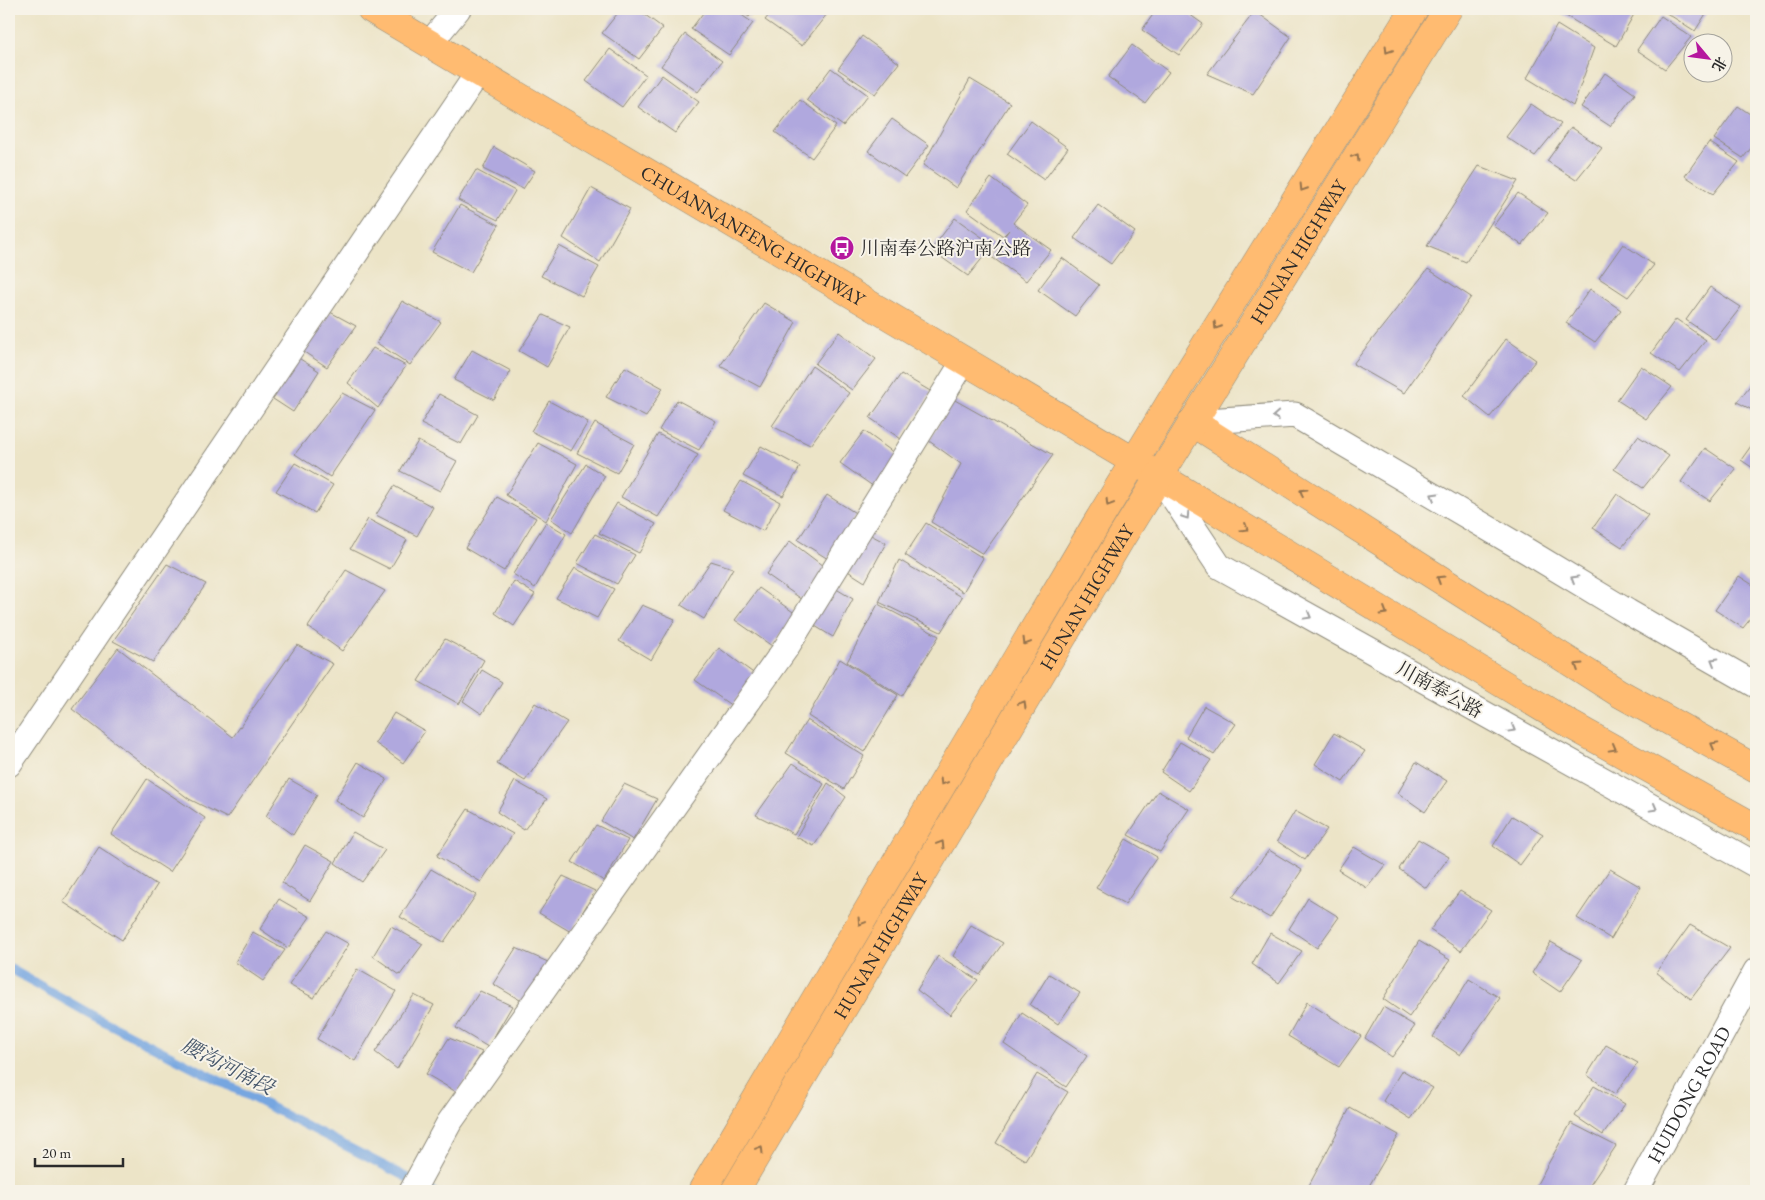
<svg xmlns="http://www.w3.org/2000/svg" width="1765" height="1200" viewBox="0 0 1765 1200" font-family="'EB Garamond','Noto Serif SC',serif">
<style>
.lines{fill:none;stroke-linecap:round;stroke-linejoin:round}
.stream{stroke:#76a6e0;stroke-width:9}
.building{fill:#b0a8de}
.minor-casing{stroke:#8c8879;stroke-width:27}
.primary-casing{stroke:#8c8879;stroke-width:29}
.minor{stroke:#fff;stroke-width:25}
.primary{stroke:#ffbb71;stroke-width:28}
.oneway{stroke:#95734e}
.oneway2{stroke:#a0a0a0}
.labels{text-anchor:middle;stroke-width:4;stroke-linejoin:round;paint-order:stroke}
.street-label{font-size:19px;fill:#2b2b2b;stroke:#f7f3e8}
.poi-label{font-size:19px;fill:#2b2b2b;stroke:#f7f3e8;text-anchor:start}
.water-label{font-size:20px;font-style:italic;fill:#45566a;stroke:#f7f3e8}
</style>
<rect width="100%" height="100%" fill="#f7f3e8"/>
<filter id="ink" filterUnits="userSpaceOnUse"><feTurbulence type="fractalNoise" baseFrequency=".02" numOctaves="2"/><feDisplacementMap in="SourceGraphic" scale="10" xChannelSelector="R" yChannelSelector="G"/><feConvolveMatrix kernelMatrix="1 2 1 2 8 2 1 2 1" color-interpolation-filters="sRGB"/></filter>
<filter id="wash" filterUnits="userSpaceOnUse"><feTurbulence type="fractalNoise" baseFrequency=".0096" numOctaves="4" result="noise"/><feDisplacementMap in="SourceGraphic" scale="20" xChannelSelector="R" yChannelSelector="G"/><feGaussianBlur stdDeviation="1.12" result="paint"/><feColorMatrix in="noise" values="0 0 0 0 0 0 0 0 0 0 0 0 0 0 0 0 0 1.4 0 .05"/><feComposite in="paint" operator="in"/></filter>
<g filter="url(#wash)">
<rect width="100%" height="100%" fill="#ece4c7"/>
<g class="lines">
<polyline class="stream" points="9,968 90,1014 433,1191"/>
</g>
<g id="blocks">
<g class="building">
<polygon points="621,9 637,9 663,28 639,59 602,33"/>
<polygon points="706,9 733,9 753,23 729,55 691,29"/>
<polygon points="738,9 755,9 749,17"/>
<polygon points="774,9 819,9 827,14 802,46 765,20"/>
<polygon points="1157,9 1182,9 1203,24 1179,55 1142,30"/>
<polygon points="1556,9 1637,9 1616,46 1556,10"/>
<polygon points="1660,9 1709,9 1695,31"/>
<polygon points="1255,11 1291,37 1253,94 1207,74"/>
<polygon points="1661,16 1691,37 1665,69 1637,50"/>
<polygon points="1557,25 1594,48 1573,106 1527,78"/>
<polygon points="685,34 722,61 698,92 661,66"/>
<polygon points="862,36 899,63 875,94 838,69"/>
<polygon points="1132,45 1169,72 1145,103 1108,77"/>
<polygon points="610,49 646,75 622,107 586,81"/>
<polygon points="831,68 868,95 843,126 807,100"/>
<polygon points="1605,73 1635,94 1610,126 1581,107"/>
<polygon points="662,75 699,102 675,133 638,107"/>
<polygon points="970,79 1010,103 956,188 923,165"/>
<polygon points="800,100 836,126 812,158 775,132"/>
<polygon points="1531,104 1561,124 1535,156 1506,137"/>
<polygon points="1738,106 1756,118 1756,142 1743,158 1714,139"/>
<polygon points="892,119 929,145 905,177 868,151"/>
<polygon points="1031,121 1068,148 1044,180 1007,154"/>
<polygon points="1571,127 1602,148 1576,180 1547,161"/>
<polygon points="1709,142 1739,162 1713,194 1685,176"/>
<polygon points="494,147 535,171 523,189 483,169"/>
<polygon points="1479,166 1518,181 1466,262 1427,246"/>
<polygon points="476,170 515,191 498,220 458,200"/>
<polygon points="991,178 1027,205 1013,223 1051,250 1026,281 990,256 1009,230 1003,236 967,210"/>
<polygon points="591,188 630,209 600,262 563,238"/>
<polygon points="1518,193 1548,213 1522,245 1493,226"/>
<polygon points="460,205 499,225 471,272 432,252"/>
<polygon points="1098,205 1135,232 1111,264 1074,238"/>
<polygon points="955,218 993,245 968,276 931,250"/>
<polygon points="1623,244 1654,265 1628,297 1599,278"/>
<polygon points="559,246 599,267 582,296 541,276"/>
<polygon points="1062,258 1099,285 1075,316 1038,290"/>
<polygon points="1428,269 1471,297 1404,393 1353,364"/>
<polygon points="1710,287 1741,307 1715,340 1686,320"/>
<polygon points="1590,289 1621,310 1595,342 1566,323"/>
<polygon points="402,301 441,322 410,365 377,343"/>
<polygon points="764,303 796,322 760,387 720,366"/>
<polygon points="330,312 356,326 327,367 304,352"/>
<polygon points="543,315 570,327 547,367 519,351"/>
<polygon points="1676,319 1706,340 1680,372 1651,353"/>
<polygon points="839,332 876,359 852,390 815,364"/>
<polygon points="1506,339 1536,360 1490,417 1464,396"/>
<polygon points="373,348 406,366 378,408 348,383"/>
<polygon points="472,350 511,371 494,400 454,380"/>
<polygon points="297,357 319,371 293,412 270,397"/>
<polygon points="812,366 849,393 810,445 772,426"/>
<polygon points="1641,366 1672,387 1646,419 1617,400"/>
<polygon points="625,367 663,388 646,417 606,397"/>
<polygon points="901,374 932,392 901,439 870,418"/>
<polygon points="1756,378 1756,412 1737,402"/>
<polygon points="342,393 375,410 330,477 295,454"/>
<polygon points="439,394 478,415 461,444 421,424"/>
<polygon points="953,399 1053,455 983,554 931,522 961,464 929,441"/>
<polygon points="677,400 716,421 699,450 659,430"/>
<polygon points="549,401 588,422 571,451 531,431"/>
<polygon points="595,423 634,444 617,473 577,453"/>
<polygon points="864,431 901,458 877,489 840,463"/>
<polygon points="658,434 698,455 658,517 621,497"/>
<polygon points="1638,436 1669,456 1643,488 1614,469"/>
<polygon points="1756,439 1756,470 1741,460"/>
<polygon points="418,441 457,461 440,491 400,471"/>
<polygon points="538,443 577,464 546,521 506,495"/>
<polygon points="761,446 800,467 783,496 743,476"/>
<polygon points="1705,448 1736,469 1710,501 1681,482"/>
<polygon points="295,463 333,485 315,513 276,491"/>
<polygon points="586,464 605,476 572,533 551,519"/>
<polygon points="741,481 780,502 763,531 723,510"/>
<polygon points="394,486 433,507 417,536 376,515"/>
<polygon points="1617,494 1648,515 1622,547 1593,528"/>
<polygon points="827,495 857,514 828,559 798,540"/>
<polygon points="497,497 536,518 504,571 465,548"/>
<polygon points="617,503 656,524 639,553 599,533"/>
<polygon points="368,519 407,540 390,569 350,549"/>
<polygon points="546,522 566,534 535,588 513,574"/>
<polygon points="926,523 983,558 963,592 905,555"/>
<polygon points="865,532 886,543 865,582 843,568"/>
<polygon points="595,534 635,555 617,584 577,563"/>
<polygon points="790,541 827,569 803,600 766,574"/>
<polygon points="899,560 962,597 941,632 879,602"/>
<polygon points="711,561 733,568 704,619 681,605"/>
<polygon points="167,564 206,584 153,662 113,641"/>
<polygon points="575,568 614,589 597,618 556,598"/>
<polygon points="346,570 385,591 342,651 308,627"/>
<polygon points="1739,576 1756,587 1756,612 1743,628 1715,610"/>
<polygon points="514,581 535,594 514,626 495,613"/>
<polygon points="833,587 853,599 833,637 810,623"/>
<polygon points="759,588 796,614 772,646 735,620"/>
<polygon points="878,604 939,636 902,696 847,662"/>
<polygon points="642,605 675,619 651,660 619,641"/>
<polygon points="445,639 484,660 459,704 418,681"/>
<polygon points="297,645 333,664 227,818 189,799 72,709 118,648 233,737"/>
<polygon points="719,648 756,675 732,706 695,680"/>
<polygon points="840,659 898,695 864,752 808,716"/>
<polygon points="482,670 502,682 482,714 463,701"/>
<polygon points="535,703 567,722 525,781 497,764"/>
<polygon points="1204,706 1236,724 1214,755 1186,737"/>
<polygon points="394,713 425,731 403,763 375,743"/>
<polygon points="807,720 864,756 844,789 786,753"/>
<polygon points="1334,733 1365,751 1343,782 1315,764"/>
<polygon points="1180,742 1211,760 1189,791 1161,772"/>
<polygon points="358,762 387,779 363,818 335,800"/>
<polygon points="1416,762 1447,781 1425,812 1398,793"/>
<polygon points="793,763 824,784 794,834 756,815"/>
<polygon points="147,779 205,818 170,872 111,834"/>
<polygon points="289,779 317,795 293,835 266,816"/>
<polygon points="515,781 547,799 524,830 497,812"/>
<polygon points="828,783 846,797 814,846 796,837"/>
<polygon points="624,784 657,799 633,840 601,821"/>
<polygon points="1158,791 1189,809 1160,852 1128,835"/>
<polygon points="468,809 513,834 481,882 437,856"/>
<polygon points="1295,811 1327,829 1305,860 1277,841"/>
<polygon points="1512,816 1543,834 1520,865 1493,846"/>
<polygon points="596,825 628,840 604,881 572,862"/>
<polygon points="353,832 385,850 362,882 335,863"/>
<polygon points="1126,839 1157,857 1125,904 1096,888"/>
<polygon points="1418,839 1449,857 1426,888 1399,869"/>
<polygon points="305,845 334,861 310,901 282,883"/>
<polygon points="99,847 157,885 122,940 63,902"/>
<polygon points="1354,847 1385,865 1367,888 1338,870"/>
<polygon points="1269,850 1302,870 1270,918 1233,897"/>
<polygon points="431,869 476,895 444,942 400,917"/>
<polygon points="1610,869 1641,887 1611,939 1577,918"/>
<polygon points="563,876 595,891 571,932 539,913"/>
<polygon points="1460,891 1491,910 1461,951 1430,930"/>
<polygon points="1308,898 1339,917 1317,948 1289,929"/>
<polygon points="279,899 310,917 288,948 260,929"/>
<polygon points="971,925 1003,943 980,975 953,956"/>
<polygon points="1690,925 1730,948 1691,999 1656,972"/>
<polygon points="391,926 423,944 400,975 373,956"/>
<polygon points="326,931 349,944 314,998 289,985"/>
<polygon points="253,932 285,950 263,981 235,962"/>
<polygon points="1270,933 1302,951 1279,983 1252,964"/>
<polygon points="1419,941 1450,960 1409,1017 1383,999"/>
<polygon points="1551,942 1582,960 1560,992 1532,973"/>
<polygon points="516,948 548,962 525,1003 493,984"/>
<polygon points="938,956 978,980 950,1015 917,990"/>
<polygon points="357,969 396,991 355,1061 317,1039"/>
<polygon points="1049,974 1080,993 1058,1024 1030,1005"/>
<polygon points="1469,979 1500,998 1460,1055 1433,1037"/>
<polygon points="480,991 512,1006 488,1047 456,1028"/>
<polygon points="414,995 434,1005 397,1069 375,1052"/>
<polygon points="1307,1002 1361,1036 1339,1067 1288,1036"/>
<polygon points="1383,1007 1415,1026 1392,1057 1365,1038"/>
<polygon points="1022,1013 1087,1056 1066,1087 1004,1044"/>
<polygon points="449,1038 482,1052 458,1093 426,1074"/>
<polygon points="1606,1045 1638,1063 1615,1094 1587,1075"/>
<polygon points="1402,1070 1433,1088 1411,1119 1383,1101"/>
<polygon points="1037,1074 1068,1092 1025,1160 996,1143"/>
<polygon points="1594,1086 1625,1104 1603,1135 1575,1116"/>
<polygon points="1350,1108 1399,1135 1366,1191 1306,1191"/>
<polygon points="1571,1123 1616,1146 1586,1191 1533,1191"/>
</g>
</g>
</g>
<g filter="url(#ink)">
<use href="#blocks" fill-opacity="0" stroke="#8c8879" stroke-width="1"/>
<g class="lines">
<defs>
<g id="minor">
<polyline points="429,44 458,9"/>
<polyline points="1192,422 1295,415 1527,551 1628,612 1756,685"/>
<polyline points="1159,476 1219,566 1756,865"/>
<polyline points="9,764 478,73"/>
<polyline points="412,1191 449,1123 786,648 964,361"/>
<path id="s1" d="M1636,1191l120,-220"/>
</g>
<g id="primary">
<path id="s2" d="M371,9l788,467 412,249 185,103"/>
<polyline points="1192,422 1619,693 1756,769"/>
<polyline points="702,1191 1095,526 1188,373 1414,9"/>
<path id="s3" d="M735,1191l385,-651 328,-531"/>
</g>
</defs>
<use href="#minor" class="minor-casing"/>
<use href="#primary" class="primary-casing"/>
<use href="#minor" class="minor"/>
<use href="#primary" class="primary"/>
</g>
<defs><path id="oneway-chevron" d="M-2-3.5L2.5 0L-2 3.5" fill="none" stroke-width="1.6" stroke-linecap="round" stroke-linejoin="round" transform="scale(1.25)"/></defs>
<g class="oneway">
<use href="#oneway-chevron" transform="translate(1388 50) rotate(122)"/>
<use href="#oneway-chevron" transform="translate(1356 157) rotate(-58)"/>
<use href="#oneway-chevron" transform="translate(1303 188) rotate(122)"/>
<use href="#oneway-chevron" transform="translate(1217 326) rotate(122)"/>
<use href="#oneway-chevron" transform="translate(1303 492) rotate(-148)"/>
<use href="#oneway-chevron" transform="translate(1109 503) rotate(121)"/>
<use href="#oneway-chevron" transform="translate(1245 528) rotate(31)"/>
<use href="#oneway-chevron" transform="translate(1440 579) rotate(-148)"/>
<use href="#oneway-chevron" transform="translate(1384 612) rotate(31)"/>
<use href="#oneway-chevron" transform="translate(1026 642) rotate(121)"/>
<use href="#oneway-chevron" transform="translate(1578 666) rotate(-148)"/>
<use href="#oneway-chevron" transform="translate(1023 704) rotate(-59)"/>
<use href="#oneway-chevron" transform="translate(1714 745) rotate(-151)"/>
<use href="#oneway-chevron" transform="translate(1613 748) rotate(29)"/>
<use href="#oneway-chevron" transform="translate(943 782) rotate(121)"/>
<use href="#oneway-chevron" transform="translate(941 844) rotate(-59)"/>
<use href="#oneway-chevron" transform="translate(861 922) rotate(121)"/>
<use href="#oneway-chevron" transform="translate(760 1149) rotate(-59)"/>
</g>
<g class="oneway2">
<use href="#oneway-chevron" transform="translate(1276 416) rotate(176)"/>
<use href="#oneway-chevron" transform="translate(1434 496) rotate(-150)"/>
<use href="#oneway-chevron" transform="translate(1186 516) rotate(57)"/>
<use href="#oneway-chevron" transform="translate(1574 579) rotate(-149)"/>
<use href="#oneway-chevron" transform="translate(1308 616) rotate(29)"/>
<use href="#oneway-chevron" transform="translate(1714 661) rotate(-150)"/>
<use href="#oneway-chevron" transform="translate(1512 729) rotate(29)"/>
<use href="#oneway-chevron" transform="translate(1654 808) rotate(29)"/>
</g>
</g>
<defs>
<symbol id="bus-disc" viewBox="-11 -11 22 22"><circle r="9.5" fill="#b5179e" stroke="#f7f3e8"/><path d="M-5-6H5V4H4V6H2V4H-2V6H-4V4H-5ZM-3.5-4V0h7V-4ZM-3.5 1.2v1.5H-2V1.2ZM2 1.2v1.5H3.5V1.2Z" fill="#fff"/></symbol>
</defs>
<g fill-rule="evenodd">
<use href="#bus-disc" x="828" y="234" width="28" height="28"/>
</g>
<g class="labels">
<g class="street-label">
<text dy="7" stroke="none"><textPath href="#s2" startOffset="444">CHUANNANFENG HIGHWAY</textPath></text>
<text dy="7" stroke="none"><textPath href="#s3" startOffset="1095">HUNAN HIGHWAY</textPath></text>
<text dy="7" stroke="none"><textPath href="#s3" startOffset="690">HUNAN HIGHWAY</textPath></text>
<text transform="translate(1440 689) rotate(29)" y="7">川南奉公路</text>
<text dy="7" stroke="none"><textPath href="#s3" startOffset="285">HUNAN HIGHWAY</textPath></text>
<text dy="7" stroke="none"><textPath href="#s1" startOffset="110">HUIDONG ROAD</textPath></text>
</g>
<g class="poi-label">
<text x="860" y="255">川南奉公路沪南公路</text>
</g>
<g class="water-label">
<text transform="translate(228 1066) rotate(27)" y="7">腰沟河南段</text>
</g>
</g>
<rect width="1765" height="1200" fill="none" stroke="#f7f3e8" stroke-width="30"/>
<g transform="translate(1708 58) rotate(119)"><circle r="24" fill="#f7f3e8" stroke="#a5a39c"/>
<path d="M0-4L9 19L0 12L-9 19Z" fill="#b5179e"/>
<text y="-8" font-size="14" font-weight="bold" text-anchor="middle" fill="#2b2b2b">北</text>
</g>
<path d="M35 1158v8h88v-8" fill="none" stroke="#2b2b2b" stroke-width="2.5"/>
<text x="42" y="1158" font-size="15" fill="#2b2b2b" stroke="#f7f3e8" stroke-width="4" paint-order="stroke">20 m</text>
</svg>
